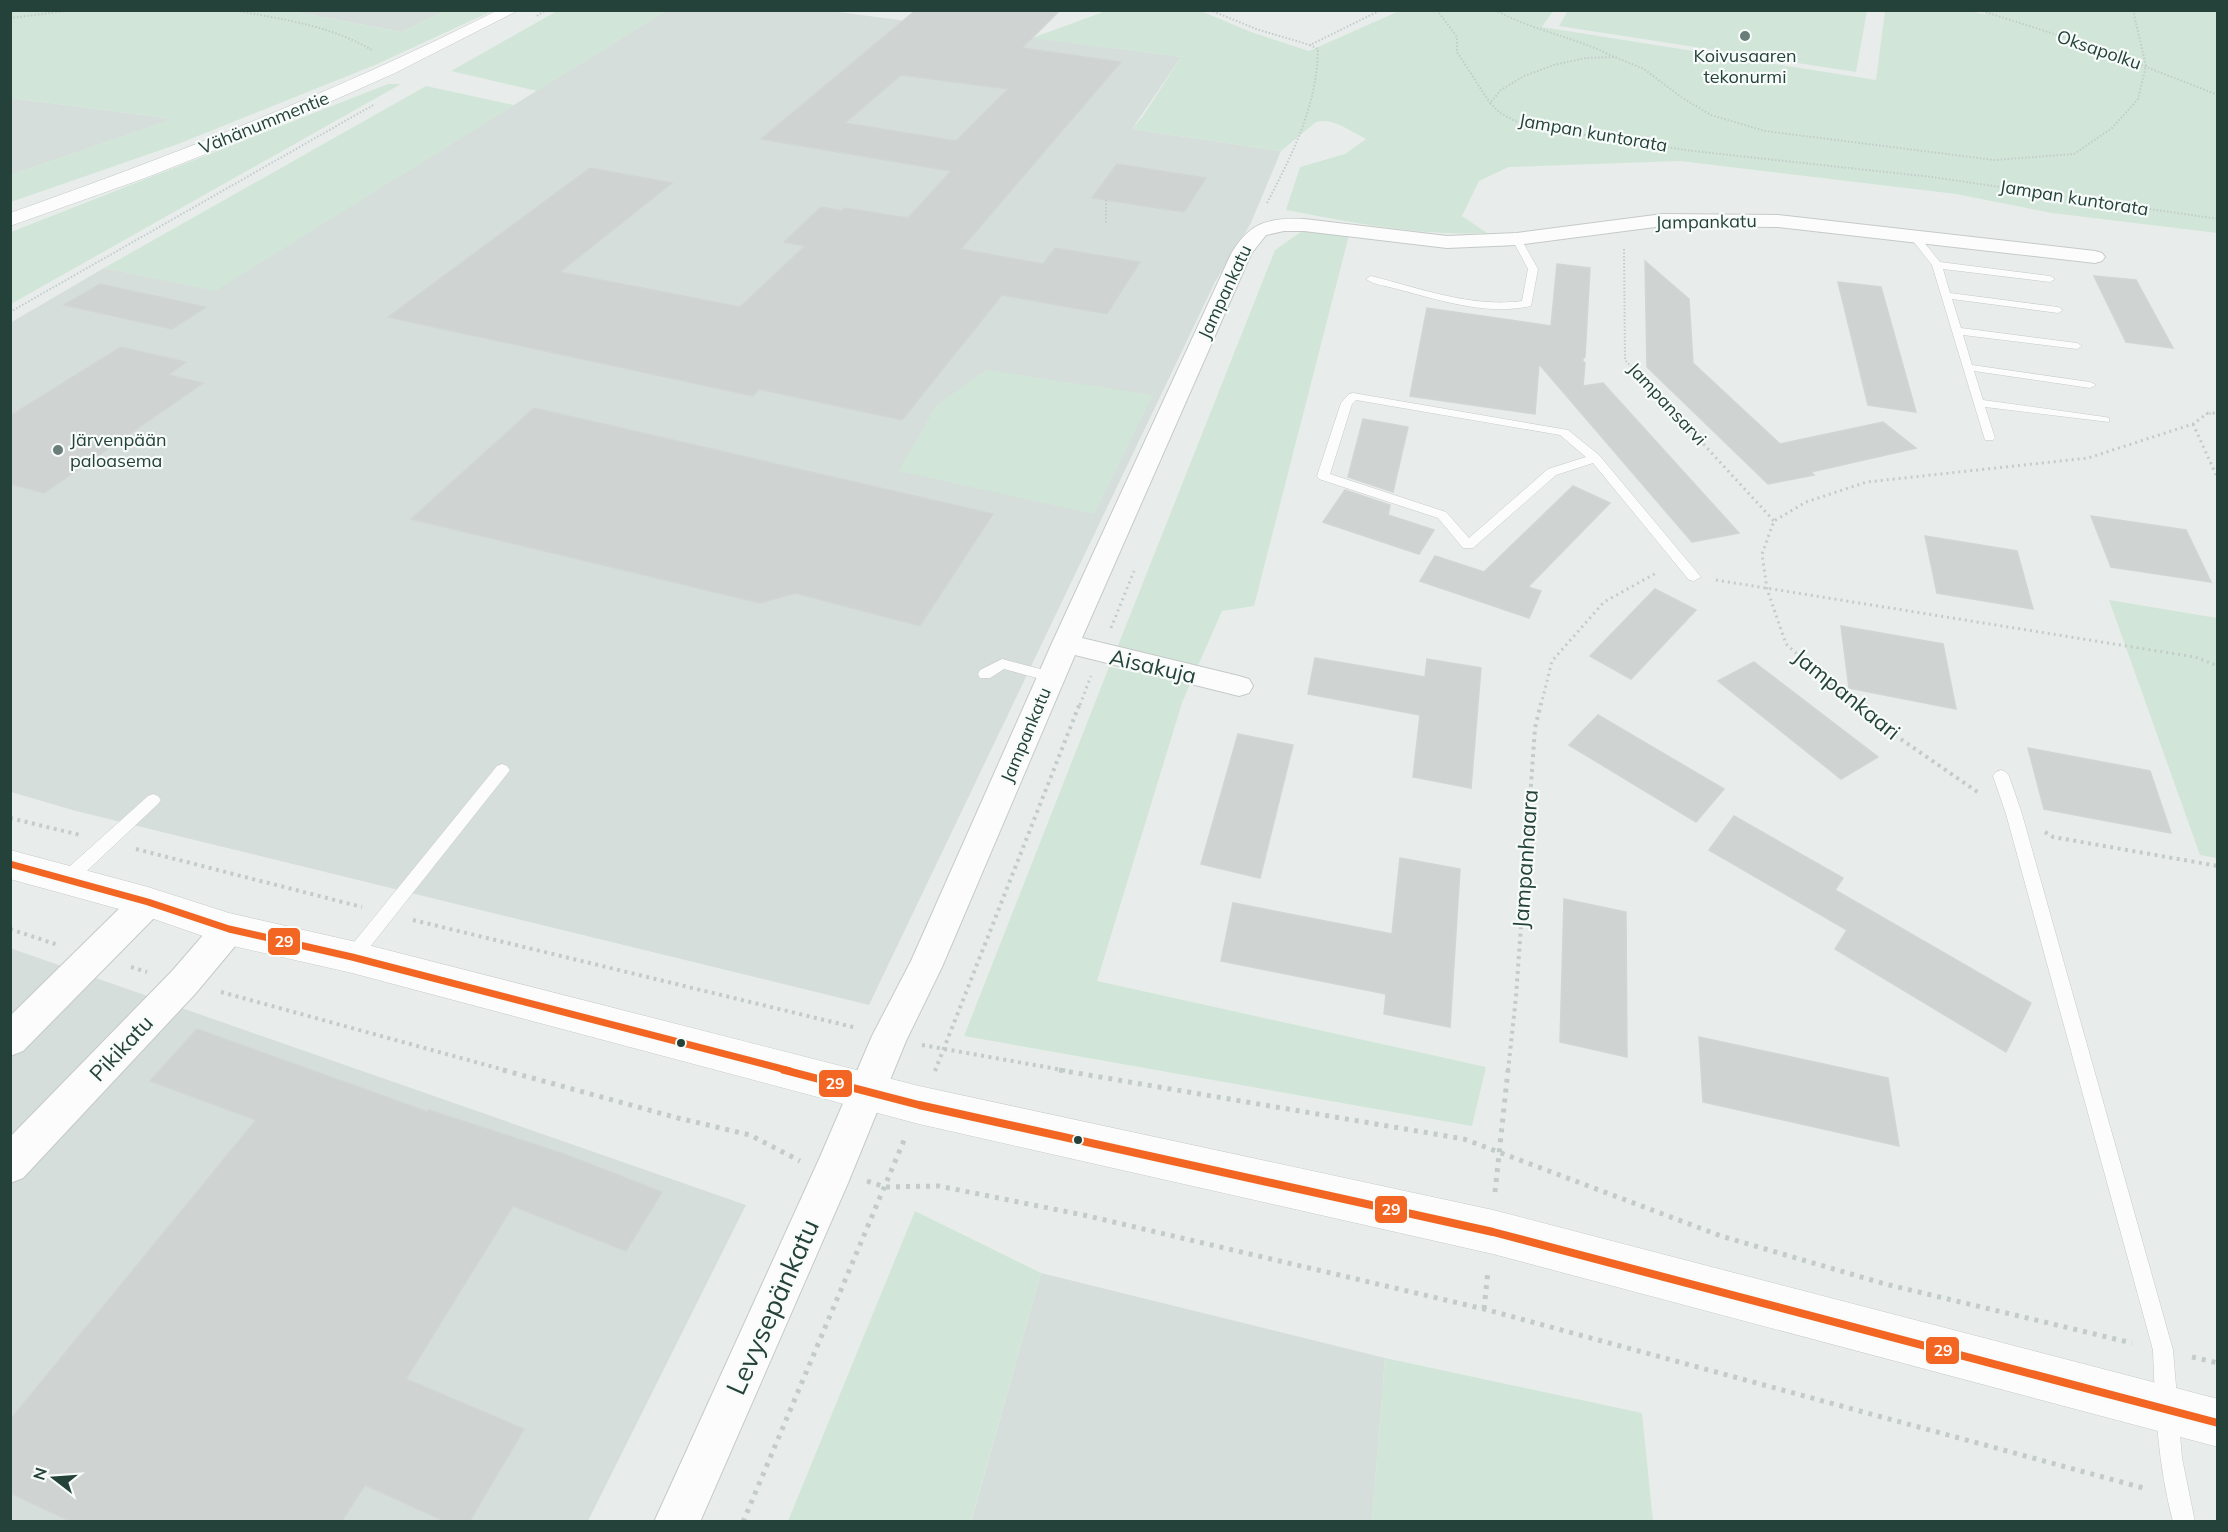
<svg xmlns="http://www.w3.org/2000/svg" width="2228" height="1532" viewBox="0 0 2228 1532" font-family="Mulish,sans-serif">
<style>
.built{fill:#d6dedb}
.green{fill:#d1e6d8}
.building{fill:#cfd4d2;stroke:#d1d6d4;stroke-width:1.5;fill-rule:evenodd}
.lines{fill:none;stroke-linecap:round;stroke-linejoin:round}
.service-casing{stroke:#c5cac8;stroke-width:1}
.minor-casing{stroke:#c5cac8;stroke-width:2}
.tertiary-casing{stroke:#c5cac8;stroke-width:1}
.secondary-casing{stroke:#c3cbc8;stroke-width:1}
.path-far3{stroke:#c3ccca;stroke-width:2;stroke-dasharray:1.5 2;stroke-linecap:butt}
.path-far2{stroke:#c3ccca;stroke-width:3;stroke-dasharray:2 4;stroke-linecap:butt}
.path-far1{stroke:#c3ccca;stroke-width:4;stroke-dasharray:3 4.5;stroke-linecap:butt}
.path{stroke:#c3ccca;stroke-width:5;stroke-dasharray:4 6;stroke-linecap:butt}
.service{fill:#fcfcfc;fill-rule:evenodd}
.minor{fill:#fcfcfc;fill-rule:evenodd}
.tertiary{fill:#fcfcfc;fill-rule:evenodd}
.secondary{fill:#fcfcfc;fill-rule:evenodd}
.bus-1-far1-casing{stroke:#f7fbf9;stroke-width:11}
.bus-1-casing{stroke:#f7fbf9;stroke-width:13}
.bus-1-far1{stroke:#f26522;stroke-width:7}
.bus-1{stroke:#f26522;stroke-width:8}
.poi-dot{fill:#697e78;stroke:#f7fbf9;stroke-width:2}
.bus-dot{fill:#24423a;stroke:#f7fbf9;stroke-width:2}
.labels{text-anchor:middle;stroke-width:4.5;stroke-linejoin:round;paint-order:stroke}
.far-street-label{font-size:18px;fill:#24423a;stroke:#f7fbf9}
.far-poi-label{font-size:18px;fill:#24423a;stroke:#f7fbf9}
.street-label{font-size:22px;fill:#24423a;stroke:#f7fbf9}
.near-street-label{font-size:27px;fill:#24423a;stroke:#f7fbf9}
.line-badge{stroke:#f7fbf9;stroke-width:2}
.badge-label{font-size:16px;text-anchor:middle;font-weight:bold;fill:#fff}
</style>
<rect width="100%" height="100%" fill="#e8edeb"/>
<g class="built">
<polygon points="290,11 445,11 402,32"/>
<polygon points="831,11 1181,57 1132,129 1281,151 1251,223 1215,282 869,1005 76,811 11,792 10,323 104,268 215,290 664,12"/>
<polygon points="11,98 173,119 11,175"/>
<polygon points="10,948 746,1205 588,1521 11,1521"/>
<polygon points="1041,1273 1385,1358 1372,1521 971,1522"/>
</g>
<g class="green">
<polygon points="11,10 290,11 402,32 445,11 492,11 375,65 178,144 11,202 11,175 172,119 11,98"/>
<polygon points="1568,10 1867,10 1867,11 1856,72 1559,26"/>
<path d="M1960,10l26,4v-4l231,1v222l-165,-20 -96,-19 -276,-33 -171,6 -30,14 -17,35 25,17c-69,3 -134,-10 -201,-23l14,-43 45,-13 21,-15c-14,-7 -34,-22 -50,-17l-35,29 -149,-22 11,-13 38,-59 -149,-19 74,-27h95l50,21 58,19 90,-40h154l-11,16 334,53 9,-69z"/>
<polygon points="557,11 557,10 811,11 664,12 537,91 451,71"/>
<polygon points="388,84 401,84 11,304 11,232"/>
<polygon points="426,86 514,105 215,291 104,268"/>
<polygon points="1302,231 1349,235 1254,606 1222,611 1198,666 1117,648 1275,250"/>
<polygon points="986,370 1153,395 1094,514 899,471 936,406"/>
<polygon points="2109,600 2217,618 2217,858 2200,855"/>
<polygon points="1109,667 1190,684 1182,703 1097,981 1486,1067 1472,1126 964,1036"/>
<polygon points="915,1211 1041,1273 971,1521 788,1521"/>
<polygon points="1385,1358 1642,1413 1653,1521 1372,1521"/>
</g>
<g class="building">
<path d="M916,10h144l-38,38 99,14 -160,187 82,15 12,-16 85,14 -33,52 -105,-19 -100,125 -143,-31 -6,7 -365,-79 202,-149 82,15 -112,89 180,35 65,-61 -21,-4 37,-35 21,4 3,-3 63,10 43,-47 -190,-32zM901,75l107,14 -52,52 -111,-18z"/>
<polygon points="1117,164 1206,178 1184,212 1092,198"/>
<polygon points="1645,261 1689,299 1693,363 1780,444 1883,422 1916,448 1811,472 1814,475 1768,484 1647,367"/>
<polygon points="1557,264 1590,268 1585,357 1582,360 1585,363 1583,386 1603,383 1739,533 1692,542 1539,364 1535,414 1410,396 1427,308 1551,326"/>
<polygon points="2094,276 2136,280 2173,348 2126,342"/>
<polygon points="1838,282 1881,287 1916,412 1868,405"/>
<polygon points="100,284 206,307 172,329 64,305"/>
<polygon points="121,347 186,362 168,375 203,383 44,493 10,484 10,416"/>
<polygon points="534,408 993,514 920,626 795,593 760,603 411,519"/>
<polygon points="1363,419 1408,427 1393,492 1348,477"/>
<polygon points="1573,486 1610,503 1528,587 1541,591 1529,618 1420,581 1435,556 1484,572"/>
<polygon points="1345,490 1390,505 1388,515 1434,530 1419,554 1323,522"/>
<polygon points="2091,516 2186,530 2211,582 2111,567"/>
<polygon points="1925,536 2017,551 2033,609 1937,593"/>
<polygon points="1655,589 1696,610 1631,679 1590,656"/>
<polygon points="1841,626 1943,644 1956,709 1849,688"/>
<polygon points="1315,658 1425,677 1427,659 1481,668 1471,788 1413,777 1420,715 1308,694"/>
<polygon points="1754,662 1878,757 1841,779 1718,681"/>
<polygon points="1598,715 1724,789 1696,822 1569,745"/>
<polygon points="1238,734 1293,745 1260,878 1201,864"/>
<polygon points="2028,748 2150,771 2171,833 2044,809"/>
<polygon points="1734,816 1843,878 1835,890 2031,1003 2006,1052 1835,949 1847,930 1709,850"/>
<polygon points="1400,858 1460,869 1450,1027 1384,1014 1386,994 1221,961 1233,903 1392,934"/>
<polygon points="1564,899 1626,912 1627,1057 1560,1042"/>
<polygon points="197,1029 428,1112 429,1110 564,1154 662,1192 626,1251 513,1206 406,1379 524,1429 470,1521 444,1521 365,1485 342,1521 70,1521 10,1493 10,1420 256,1120 150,1081"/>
<polygon points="1699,1037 1888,1078 1899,1146 1703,1102"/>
</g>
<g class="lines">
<defs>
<g id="service">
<polygon points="1912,235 1918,235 1940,262 2050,276 2055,279 2050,282 1943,269 1950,293 2058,307 2063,310 2058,313 1952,299 1961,328 2077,343 2082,346 2077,349 1963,335 1972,365 2090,382 2096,385 2090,388 1974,371 1983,400 2105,417 2109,418 2109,422 1985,407 1995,438 1993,440 1985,440 1932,265 1910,237"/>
<path d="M1514,237h6l18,32 -7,37c-44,10 -92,-6 -134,-17 -10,-3 -23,-4 -31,-10l5,-3c48,12 101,32 151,25l6,-32 -16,-30z"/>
<path d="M1353,393l215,37 31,25 102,122 -7,4 -5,-1 -96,-117 -37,12 -83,73h-10l-25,-30 -119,-39 -2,-3 24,-73 8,-9zM1356,400l204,35 26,22 -38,12 -79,69 -23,-26 -116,-38 22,-70z"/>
<polygon points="1002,659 1056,673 1058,677 1051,682 1004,669 990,678 980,678 978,674 980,670"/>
<polygon points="502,764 507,766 510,770 507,774 358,962 352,964 346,962 344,957 346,952 497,766"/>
<path d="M2001,770l5,2 3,4 13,38 151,536 9,108 13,64h-22c-15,-57 -18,-114 -20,-172l-147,-536 -13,-38 3,-4z"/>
<polygon points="153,794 158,796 161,800 158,804 73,884 67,886 61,884 59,879 61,874 148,796"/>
</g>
<g id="minor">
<path d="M1663,214l115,1 317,36 7,2 3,4 -3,4 -7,2 -317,-36 -115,-1 -146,19 -70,3 -143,-17h-20l-18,4 -15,19 -169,384 157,38 10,3 4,7 -4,7 -10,3 -164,-41 -133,312 -36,74 -58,142 -148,339h-46l166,-365 52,-121 39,-75 141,-318 179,-389c19,-32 37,-36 73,-35l143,17 70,-3z"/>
<polygon points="148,888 160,892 164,902 160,912 23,1051 10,1056 10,1016 136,892"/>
<polygon points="229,915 241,919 246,929 241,939 196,993 23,1178 10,1183 10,1137 172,971 217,919"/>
</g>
<polygon id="tertiary" points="10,850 148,887 229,913 352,941 919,1086 1493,1210 2218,1399 2218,1447 1493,1254 919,1124 352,973 229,945 148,917 10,879"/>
<path id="secondary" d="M498,10h21l-124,63 -124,55 -126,50 -135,48v-13c167,-59 330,-123 488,-203z"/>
</defs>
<use href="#service" class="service-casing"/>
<use href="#minor" class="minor-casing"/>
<use href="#tertiary" class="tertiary-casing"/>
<use href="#secondary" class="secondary-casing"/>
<g class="path-far3">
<path d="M233,10c48,9 96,15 139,40"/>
<polyline points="1210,10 1256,29 1310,45 1381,10"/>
<polyline points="1437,10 1457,37 1457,52 1490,103"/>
<path d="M1495,10c38,21 81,27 119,47"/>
<polyline points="1979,10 2095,47 2218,95"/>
<polyline points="2133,10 2146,66 2138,99 2112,128 2074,154 1994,160 1765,131 1711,115 1681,97 1644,69 1615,57 1585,58 1554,65 1524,76 1501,90 1490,103 1500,113 1515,121 1590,136 1693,151 1932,177 2218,219"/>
<polyline points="537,16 546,10"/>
<polyline points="10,18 75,10"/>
<polyline points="1106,200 1106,224"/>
<path d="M1267,203c26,-50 50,-97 51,-154l-8,-4"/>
<polyline points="1624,249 1625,360 1677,414"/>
<polyline points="10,312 375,104"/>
<polyline points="2206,414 2218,413"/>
</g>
<g class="path-far2">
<polyline points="1675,413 1774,521"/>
<polyline points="2193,424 2218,479"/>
<polyline points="1716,580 2195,657 2218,666"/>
<polyline points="1111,628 1134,571"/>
<polyline points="1080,705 1091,676"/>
<polyline points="1541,705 1552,661 1604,602 1658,572"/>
<polyline points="1855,705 1786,644 1767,589 1762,554 1774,521 1806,502 1867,482 2088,458 2193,424 2208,413 2218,413"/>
</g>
<g class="path-far1">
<polyline points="1853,703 1866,715 1979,793"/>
<polyline points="10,818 80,835"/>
<polyline points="2045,832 2053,837 2218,866"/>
<polyline points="136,849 362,907"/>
<polyline points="413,920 857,1028"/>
<polyline points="10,929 58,945"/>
<polyline points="131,967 147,972"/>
<polyline points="221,992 508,1071"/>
<polyline points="922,1045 1068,1071"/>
<polyline points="935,1071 1080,703"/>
<polyline points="1508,1071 1516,997 1535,728 1541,703"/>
</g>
<g class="path">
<polyline points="503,1070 678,1118 750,1135 800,1161"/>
<polyline points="1059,1070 1464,1139 1721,1236 1885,1284 2132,1343"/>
<polyline points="867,1181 885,1187 939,1186 1088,1216 1484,1309 2147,1489"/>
<polyline points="1495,1192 1508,1070"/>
<polyline points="1484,1309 1488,1271"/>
<polyline points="2192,1357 2218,1363"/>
<polyline points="743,1522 905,1138"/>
</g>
<use href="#service" class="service"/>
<use href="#minor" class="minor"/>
<use href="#tertiary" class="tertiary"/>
<use href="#secondary" class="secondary"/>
<defs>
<polyline id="bus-1-far1" points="10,864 148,902 229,929 352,957 790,1071"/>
<polyline id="bus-1" points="784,1070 919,1105 1493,1232 2218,1423"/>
</defs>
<use href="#bus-1-far1" class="bus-1-far1-casing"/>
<use href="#bus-1" class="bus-1-casing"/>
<use href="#bus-1-far1" class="bus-1-far1"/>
<use href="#bus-1" class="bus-1"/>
</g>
<g class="poi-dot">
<circle cx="1745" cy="36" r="6"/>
<circle cx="58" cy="450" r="6"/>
</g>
<g class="bus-dot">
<circle cx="681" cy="1043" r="5"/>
<circle cx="1078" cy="1140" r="5"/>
</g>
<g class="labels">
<g class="far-street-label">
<text transform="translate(2099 50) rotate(19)" y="6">Oksapolku</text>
<text transform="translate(264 123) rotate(-22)" y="6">Vähänummentie</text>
<text transform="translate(1593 133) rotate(10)" y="6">Jampan kuntorata</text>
<text transform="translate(2074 198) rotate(9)" y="6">Jampan kuntorata</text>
<text transform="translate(1706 222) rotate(-1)" y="6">Jampankatu</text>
<text transform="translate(1225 292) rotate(-65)" y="6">Jampankatu</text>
<text transform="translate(1667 404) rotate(47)" y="6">Jampansarvi</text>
<text transform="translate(1026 735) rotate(-67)" y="6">Jampankatu</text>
</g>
<g class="far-poi-label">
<text x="1745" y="62">Koivusaaren<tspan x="1745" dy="21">tekonurmi</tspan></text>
<text x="70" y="446" text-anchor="start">Järvenpään<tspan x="70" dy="21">paloasema</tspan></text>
</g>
<g class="street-label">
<text transform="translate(1153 666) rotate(13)" y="8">Aisakuja</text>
<text transform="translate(1847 694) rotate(39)" y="8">Jampankaari</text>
<text transform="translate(1525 859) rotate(-86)" y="8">Jampanhaara</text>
<text transform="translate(121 1048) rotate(-47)" y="8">Pikikatu</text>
</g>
<g class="near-street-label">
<text transform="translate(773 1307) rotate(-66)" y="9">Levysepänkatu</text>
</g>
</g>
<g class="line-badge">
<rect x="267" y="927" width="34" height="29" rx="6" fill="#f26522"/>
<rect x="818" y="1069" width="35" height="29" rx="6" fill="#f26522"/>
<rect x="1374" y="1195" width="34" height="29" rx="6" fill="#f26522"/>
<rect x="1925" y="1336" width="35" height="29" rx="6" fill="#f26522"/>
</g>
<g class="badge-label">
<text x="284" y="947">29</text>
<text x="835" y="1089">29</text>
<text x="1391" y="1215">29</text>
<text x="1943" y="1356">29</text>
</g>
<rect width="2228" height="1532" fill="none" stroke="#24423a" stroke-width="24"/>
<g transform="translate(54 1478) rotate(287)" stroke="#f7fbf9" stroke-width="4.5" paint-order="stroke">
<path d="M0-4.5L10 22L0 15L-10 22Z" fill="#24423a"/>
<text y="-9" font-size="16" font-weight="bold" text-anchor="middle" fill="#24423a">N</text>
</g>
</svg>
